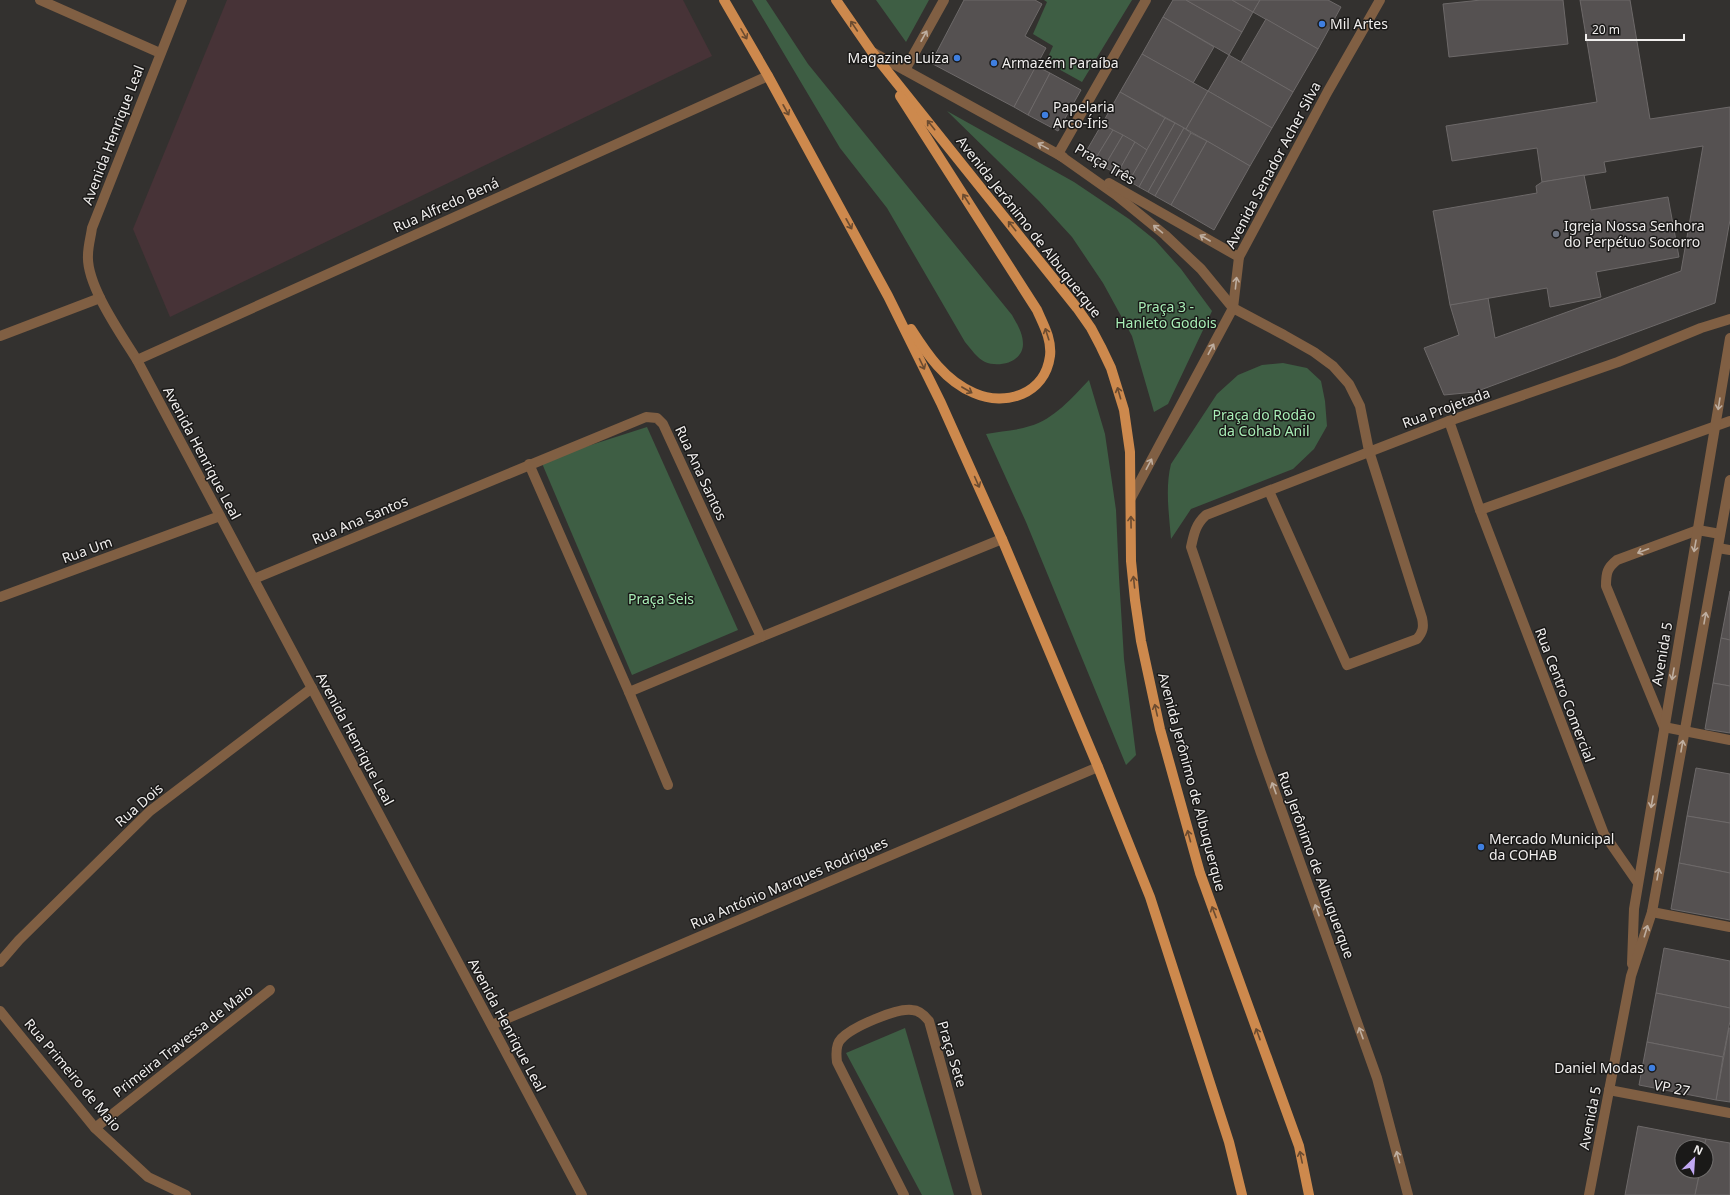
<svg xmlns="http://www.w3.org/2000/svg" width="1730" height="1195" viewBox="0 0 1730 1195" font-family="'Noto Sans',sans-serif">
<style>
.education{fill:#473337}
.green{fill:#3e5e44}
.building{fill:#555151;stroke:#6d6969}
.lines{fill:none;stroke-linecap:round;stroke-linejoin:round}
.minor{stroke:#805f43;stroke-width:10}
.major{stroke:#cd894d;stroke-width:10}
.oneway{stroke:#6b4b30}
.oneway2{stroke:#beaea0}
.shop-dot{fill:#3f7fe0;stroke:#1a1918;stroke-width:1.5}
.worship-dot{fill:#6b7280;stroke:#1a1918;stroke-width:1.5}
.labels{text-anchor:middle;stroke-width:3;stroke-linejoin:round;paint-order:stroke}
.poi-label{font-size:14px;fill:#f0eeed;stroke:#1a1918;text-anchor:start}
.street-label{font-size:14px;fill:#f0eeed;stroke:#1a1918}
.park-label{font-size:14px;fill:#a8eeb6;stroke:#1a1918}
</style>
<rect width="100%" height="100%" fill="#33312f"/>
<polygon class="education" points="227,0 683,0 712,56 170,317 133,229"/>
<g class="green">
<path d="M752,0h14l42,64 204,251c5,9 11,18 11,29 0,18 -24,24 -38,18 -8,-4 -14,-13 -20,-20l-78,-134 -47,-60z"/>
<polygon points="876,0 929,0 906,42"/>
<polygon points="1044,0 1132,0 1082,82 1046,62 1053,46 1033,34 1047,2"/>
<polygon points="947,111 1074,182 1129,219 1155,240 1181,269 1212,311 1168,404 1154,412 1132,336 1103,283 1072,237 1039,201"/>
<path d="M1283,363l24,5 14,13 4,20 2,25 -13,23 -21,20 -102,40 -20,30c-2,-25 -6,-51 0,-75l46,-70 21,-19 24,-10z"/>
<path d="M1089,380l16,54 11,76 3,67 5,82 12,96 -10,10 -100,-243 -40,-88c15,-3 30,-3 44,-8 23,-6 43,-29 59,-46z"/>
<polygon points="647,427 738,630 632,675 541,461"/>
<polygon points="905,1028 954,1195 922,1195 846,1053"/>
</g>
<g class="building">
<polygon points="964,0 1035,0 1042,4 1025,36 1046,48 1014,107 931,63"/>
<polygon points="1173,0 1186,0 1242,32 1229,55 1163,17"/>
<polygon points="1186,0 1232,0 1253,12 1242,32"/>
<polygon points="1232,0 1260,0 1253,12"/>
<polygon points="1260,0 1328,0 1341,7 1318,49 1253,12"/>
<polygon points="1481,0 1563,0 1568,44 1449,57 1443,4"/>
<polygon points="1580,0 1630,0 1650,119 1730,107 1730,220 1715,303 1475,392 1444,395 1424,348 1459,335 1450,305 1488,298 1495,338 1681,271 1703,146 1604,162 1606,172 1542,182 1537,148 1452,161 1446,126 1597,102"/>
<polygon points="1163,17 1214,47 1193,83 1142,54"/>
<polygon points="1266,19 1318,49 1293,92 1241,62"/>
<polygon points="1142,54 1208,91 1186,129 1120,92"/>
<polygon points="1229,55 1293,92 1272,128 1208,91"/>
<polygon points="1036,66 1050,73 1028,115 1014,107"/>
<polygon points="1050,73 1081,90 1058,131 1028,115"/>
<polygon points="1208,91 1272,128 1250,166 1186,129"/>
<polygon points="1120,92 1165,118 1147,150 1102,124"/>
<polygon points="1165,118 1175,123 1139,187 1129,181"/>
<polygon points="1175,123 1184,128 1148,192 1139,187"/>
<polygon points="1102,124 1113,130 1094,161 1084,155"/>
<polygon points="1184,128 1191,133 1155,196 1148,192"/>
<polygon points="1113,130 1123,135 1104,167 1094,161"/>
<polygon points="1191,133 1207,141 1171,205 1155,196"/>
<polygon points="1123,135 1135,142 1117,174 1104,167"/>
<polygon points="1207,141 1250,166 1214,230 1171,205"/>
<polygon points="1135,142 1147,150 1129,181 1117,174"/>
<polygon points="1584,175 1591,210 1668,197 1679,257 1596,272 1601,297 1550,307 1547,288 1450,305 1433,211 1537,193 1536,186 1542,182"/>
<polygon points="1730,591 1730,640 1721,638"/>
<polygon points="1721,638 1730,640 1730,686 1713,683"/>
<polygon points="1713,683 1730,686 1730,733 1705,729"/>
<polygon points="1696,768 1730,774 1730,823 1687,816"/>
<polygon points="1687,816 1730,823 1730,873 1679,863"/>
<polygon points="1679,863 1730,873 1730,920 1671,909"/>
<polygon points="1664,948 1730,961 1730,1008 1656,993"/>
<polygon points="1656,993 1730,1008 1730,1021 1723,1057 1647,1042"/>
<polygon points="1729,1028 1730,1028 1730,1102 1716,1100"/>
<polygon points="1647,1042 1723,1057 1716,1100 1639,1085"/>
<polygon points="1638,1126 1706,1139 1704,1147 1682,1147 1682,1171 1700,1171 1695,1195 1625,1195"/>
<polygon points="1706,1139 1730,1143 1730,1195 1695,1195 1700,1171 1706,1171 1706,1147 1704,1147"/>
</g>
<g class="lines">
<g class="minor">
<polyline points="40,0 160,53"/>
<path d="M182,0l-90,228c-1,8 -4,18 -4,27 -2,30 33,79 49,105l445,835"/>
<path d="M1146,0l-88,154 58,41 49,40 36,34 32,39 51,27 30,17 19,14 16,18 11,22 9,45 53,167c2,9 1,14 -5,21l-70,26 -78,-174"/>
<polyline points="872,52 1063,157"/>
<polyline points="905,70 944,0"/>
<polyline points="1109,183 1239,257"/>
<polyline points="0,336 100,298"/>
<polyline points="137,360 768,76"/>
<polyline points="1449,421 1480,510 1604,834 1638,883"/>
<polyline points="529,464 629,692 761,637 1002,539"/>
<polyline points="1131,498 1233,308 1239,257 1328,91 1380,0"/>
<polyline points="1480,510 1730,421"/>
<path d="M1720,534l-22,-4 -81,30c-10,8 -11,13 -11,26l58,141 66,13"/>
<polyline points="1718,548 1730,550"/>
<polyline points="254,579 646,417 657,418 663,424 761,637"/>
<polyline points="0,597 220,516"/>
<polyline points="629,692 668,785"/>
<polyline points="1652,912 1730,927"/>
<polyline points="0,962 19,940 150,811 312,688"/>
<polyline points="1632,964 1634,909 1730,338"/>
<polyline points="0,1011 95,1128 148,1177 186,1195"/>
<polyline points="492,1025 1098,767"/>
<polyline points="1609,1090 1730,1113"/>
<polyline points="95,1128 270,990"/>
<path d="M904,1195l-67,-133c-1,-8 -1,-18 4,-23 11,-12 55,-31 71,-29 7,0 13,6 17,11l48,174"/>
<path d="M1408,1195l-31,-117 -116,-325 -70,-206c3,-14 5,-23 15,-32l243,-94 169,-59 83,-34 29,-9"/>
<polyline points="1589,1195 1631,976 1652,912 1730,480"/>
</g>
<g class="major">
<polyline points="724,0 768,76 888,296 941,403 1002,539 1098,767 1150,897 1229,1142 1242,1195"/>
<polyline points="836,0 872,52 1077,308 1091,328 1101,347 1111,368 1124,410 1130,452 1131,561 1135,600 1141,641 1160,729 1200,873 1299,1146 1309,1195"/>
<path d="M900,96l137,214c6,14 15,29 13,46 -5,38 -44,51 -76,37 -29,-12 -47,-39 -63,-64"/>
</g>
</g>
<defs><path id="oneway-shaft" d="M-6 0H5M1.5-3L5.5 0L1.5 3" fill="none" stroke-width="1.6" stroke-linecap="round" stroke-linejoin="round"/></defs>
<g class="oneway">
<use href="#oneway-shaft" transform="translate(854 26) rotate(-124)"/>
<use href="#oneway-shaft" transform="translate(744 34) rotate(60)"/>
<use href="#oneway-shaft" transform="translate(786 110) rotate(61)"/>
<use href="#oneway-shaft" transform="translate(931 125) rotate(-129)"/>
<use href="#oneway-shaft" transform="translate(966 199) rotate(-123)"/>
<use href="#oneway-shaft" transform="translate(849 224) rotate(61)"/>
<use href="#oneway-shaft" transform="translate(1012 226) rotate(-129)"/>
<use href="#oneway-shaft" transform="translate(1047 334) rotate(-108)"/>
<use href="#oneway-shaft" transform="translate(922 364) rotate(64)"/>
<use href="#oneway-shaft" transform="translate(967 390) rotate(30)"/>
<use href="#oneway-shaft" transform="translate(1119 393) rotate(-106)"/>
<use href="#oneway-shaft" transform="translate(977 482) rotate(66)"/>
<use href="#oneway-shaft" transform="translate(1131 522) rotate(-91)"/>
<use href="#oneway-shaft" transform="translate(1134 582) rotate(-96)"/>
<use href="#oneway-shaft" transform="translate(1156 710) rotate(-103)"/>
<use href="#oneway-shaft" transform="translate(1189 836) rotate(-105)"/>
<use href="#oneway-shaft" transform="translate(1214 912) rotate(-111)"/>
<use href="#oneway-shaft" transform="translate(1258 1034) rotate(-110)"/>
<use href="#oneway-shaft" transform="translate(1301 1157) rotate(-102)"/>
</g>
<g class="oneway2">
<use href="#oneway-shaft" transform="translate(924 36) rotate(-61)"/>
<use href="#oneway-shaft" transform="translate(1043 146) rotate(-151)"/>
<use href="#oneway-shaft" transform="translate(1158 229) rotate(-140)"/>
<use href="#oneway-shaft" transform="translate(1205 238) rotate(-150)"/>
<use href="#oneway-shaft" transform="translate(1236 283) rotate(-84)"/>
<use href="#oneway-shaft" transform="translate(1211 349) rotate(-62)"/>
<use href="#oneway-shaft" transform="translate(1719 404) rotate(99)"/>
<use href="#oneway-shaft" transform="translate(1149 464) rotate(-62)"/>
<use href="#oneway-shaft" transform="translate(1695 546) rotate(100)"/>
<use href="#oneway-shaft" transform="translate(1643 551) rotate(159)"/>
<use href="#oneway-shaft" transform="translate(1705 618) rotate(-80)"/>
<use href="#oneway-shaft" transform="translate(1673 674) rotate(100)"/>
<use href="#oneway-shaft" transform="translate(1682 746) rotate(-80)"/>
<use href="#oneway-shaft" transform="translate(1274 788) rotate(-110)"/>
<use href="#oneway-shaft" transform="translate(1652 802) rotate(100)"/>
<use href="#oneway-shaft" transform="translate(1658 874) rotate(-80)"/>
<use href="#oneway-shaft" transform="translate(1317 910) rotate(-110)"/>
<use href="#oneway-shaft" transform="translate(1646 931) rotate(-73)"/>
<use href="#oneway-shaft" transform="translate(1361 1033) rotate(-110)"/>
<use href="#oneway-shaft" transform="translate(1398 1157) rotate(-105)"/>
</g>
<g class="shop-dot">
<circle cx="1322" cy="24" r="4"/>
<circle cx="957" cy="58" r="4"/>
<circle cx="994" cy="63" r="4"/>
<circle cx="1045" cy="115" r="4"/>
<circle cx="1481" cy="847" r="4"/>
<circle cx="1652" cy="1068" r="4"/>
</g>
<circle class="worship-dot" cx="1556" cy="234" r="4"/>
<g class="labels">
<g class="poi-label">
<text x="1330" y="29">Mil Artes</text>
<text x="949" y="63" text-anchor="end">Magazine Luiza</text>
<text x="1002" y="68">Armazém Paraíba</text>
<text x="1053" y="112">Papelaria<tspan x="1053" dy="16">Arco-Íris</tspan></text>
<text x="1564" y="231">Igreja Nossa Senhora<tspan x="1564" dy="16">do Perpétuo Socorro</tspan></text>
<text x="1489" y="844">Mercado Municipal<tspan x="1489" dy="16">da COHAB</tspan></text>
<text x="1644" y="1073" text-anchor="end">Daniel Modas</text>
</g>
<g class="street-label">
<text transform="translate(113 135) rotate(-69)" y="5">Avenida Henrique Leal</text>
<text transform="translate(1105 164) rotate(30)" y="5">Praça Três</text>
<text transform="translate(1273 165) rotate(-62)" y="5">Avenida Senador Acher Silva</text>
<text transform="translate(446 205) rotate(-24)" y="5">Rua Alfredo Bená</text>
<text transform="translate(1029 227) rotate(52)" y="5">Avenida Jerônimo de Albuquerque</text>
<text transform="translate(1446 408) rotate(-20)" y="5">Rua Projetada</text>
<text transform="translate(202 453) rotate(62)" y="5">Avenida Henrique Leal</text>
<text transform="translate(701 473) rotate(65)" y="5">Rua Ana Santos</text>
<text transform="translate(360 520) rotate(-23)" y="5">Rua Ana Santos</text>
<text transform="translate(87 550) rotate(-20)" y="5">Rua Um</text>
<text transform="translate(1662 654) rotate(-80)" y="5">Avenida 5</text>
<text transform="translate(1565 695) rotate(69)" y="5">Rua Centro Comercial</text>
<text transform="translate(355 739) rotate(62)" y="5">Avenida Henrique Leal</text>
<text transform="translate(1192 782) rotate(75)" y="5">Avenida Jerônimo de Albuquerque</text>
<text transform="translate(139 805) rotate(-41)" y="5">Rua Dois</text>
<text transform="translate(1316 865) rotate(70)" y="5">Rua Jerônimo de Albuquerque</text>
<text transform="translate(789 883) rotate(-23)" y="5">Rua António Marques Rodrigues</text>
<text transform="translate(507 1025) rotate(62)" y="5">Avenida Henrique Leal</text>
<text transform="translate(183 1041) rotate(-38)" y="5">Primeira Travessa de Maio</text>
<text transform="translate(952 1054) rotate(73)" y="5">Praça Sete</text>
<text transform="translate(73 1075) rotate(50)" y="5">Rua Primeiro de Maio</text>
<text transform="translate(1672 1088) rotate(11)" y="5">VP 27</text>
<text transform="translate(1590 1118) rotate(-79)" y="5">Avenida 5</text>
</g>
<g class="park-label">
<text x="1166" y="312">Praça 3 -<tspan x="1166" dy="16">Hanleto Godois</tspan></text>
<text x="1264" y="420">Praça do Rodão<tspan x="1264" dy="16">da Cohab Anil</tspan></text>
<text x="661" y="604">Praça Seis</text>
</g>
</g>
<g transform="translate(1694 1159) rotate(25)"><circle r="19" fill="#1a1918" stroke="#706e6d"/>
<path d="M0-3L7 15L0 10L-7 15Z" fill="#c1a8f3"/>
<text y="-6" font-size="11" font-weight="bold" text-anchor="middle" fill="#f0eeed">N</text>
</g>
<path d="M1586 34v6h98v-6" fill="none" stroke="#f0eeed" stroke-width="2"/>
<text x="1592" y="34" font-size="12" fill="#f0eeed" stroke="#1a1918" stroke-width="3" paint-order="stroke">20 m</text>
</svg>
